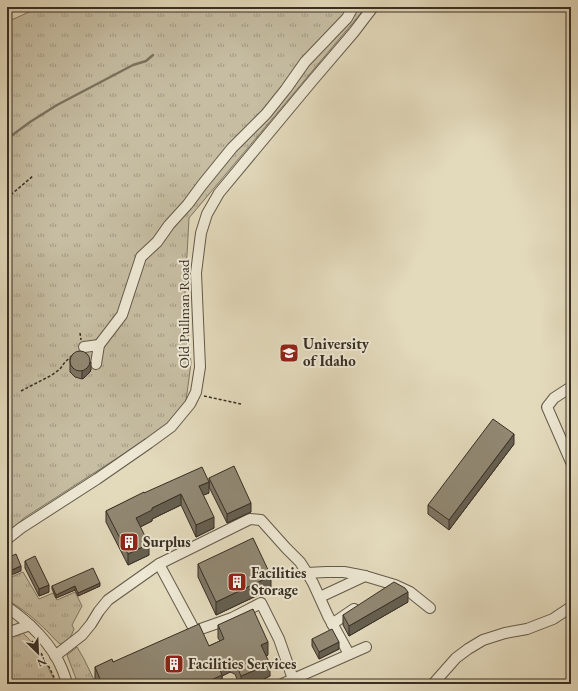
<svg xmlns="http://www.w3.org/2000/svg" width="578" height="691" viewBox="0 0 578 691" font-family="'EB Garamond',serif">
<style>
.grass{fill:url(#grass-tufts);stroke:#7f7663}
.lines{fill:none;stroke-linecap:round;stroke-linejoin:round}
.stream{stroke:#7c7360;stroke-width:2.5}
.minor-casing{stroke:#635a4a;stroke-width:12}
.path{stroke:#382f24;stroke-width:1.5;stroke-dasharray:3 2;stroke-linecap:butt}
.minor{stroke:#ede7d3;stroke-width:10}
.wall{fill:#7d7563;stroke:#382f24}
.shaded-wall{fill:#665f50;stroke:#382f24}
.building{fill:#918873;stroke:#382f24}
.labels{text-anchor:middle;stroke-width:4;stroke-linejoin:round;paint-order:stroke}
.street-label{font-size:15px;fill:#382f24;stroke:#ede7d3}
.poi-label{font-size:15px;font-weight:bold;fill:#382f24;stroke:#ede7d3;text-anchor:start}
</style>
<defs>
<pattern id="grass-tufts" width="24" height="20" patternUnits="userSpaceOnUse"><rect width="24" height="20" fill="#c6bda2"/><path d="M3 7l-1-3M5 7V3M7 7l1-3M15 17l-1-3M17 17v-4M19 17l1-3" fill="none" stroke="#a29a84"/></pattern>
</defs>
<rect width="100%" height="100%" fill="#e3dabc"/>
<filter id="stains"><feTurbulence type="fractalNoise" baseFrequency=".005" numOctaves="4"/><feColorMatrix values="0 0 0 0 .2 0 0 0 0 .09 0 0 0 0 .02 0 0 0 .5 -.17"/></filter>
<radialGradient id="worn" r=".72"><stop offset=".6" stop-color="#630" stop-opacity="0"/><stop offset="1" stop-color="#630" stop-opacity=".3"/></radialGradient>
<g class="grass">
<polygon points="40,7 366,7 189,218 185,292 191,363 186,401 164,428 24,518 7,534 7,22"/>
<path d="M23,572l16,27 14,-6 4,7 18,-8 7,14 -10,19 2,4c-3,7 -6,15 -14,15 -5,-4 -8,-8 -12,-12 -12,-12 -26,-24 -41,-32v-21z"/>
<path d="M21,631c18,17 25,31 35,53h-49v-48z"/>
<polygon points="77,647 84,659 96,684 78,684 67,655"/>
</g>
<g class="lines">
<polyline class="stream" points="7,139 30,122 57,105 133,65 146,61 153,55"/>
<defs>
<g id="minor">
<polyline points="84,347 99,345"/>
<polyline points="96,364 99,345 122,315 141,257 157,242 169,225 188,204 202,185 232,148 266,114 286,89 305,62 347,18 353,7"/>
<polyline points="571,387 554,398 547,407 571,462"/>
<polyline points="7,539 21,528 97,479 149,443 171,427 190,404 196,392 200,367 196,273 201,233 207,214 219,193 313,80 354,32 373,7"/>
<polyline points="159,564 250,519 261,520 286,548 300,562 307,573 313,583 328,616 349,654"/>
<polyline points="307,573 326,572 344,572 365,576 395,585 410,592 430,608"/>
<polyline points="320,597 365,576"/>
<path d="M7,607c22,15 45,37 55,62 2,5 4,10 5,15"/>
<polyline points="332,624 354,609"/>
<polyline points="7,633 30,625"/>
<polyline points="55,656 82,635 91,624 99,611 108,600 159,564 195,631 232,618 261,603 279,639 293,679"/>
<polyline points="282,684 366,647"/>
<polyline points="433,684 456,658 468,649 483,640 505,633 527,629 553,619 571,607"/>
</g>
</defs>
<use href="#minor" class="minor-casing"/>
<g class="path">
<polyline points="7,198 33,176"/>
<polyline points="80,333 81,340"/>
<polyline points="21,391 52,375 60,369 65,362 74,354"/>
<polyline points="204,396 241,404"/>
<path d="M32,641c11,13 18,27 25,43"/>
</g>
<use href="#minor" class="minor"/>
</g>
<g class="wall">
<polygon points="70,358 91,369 90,372 85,377 82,379 75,377 70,372"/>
<polygon points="514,444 449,530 428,514 428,505"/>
<polygon points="209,478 251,512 227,523 209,487"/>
<polygon points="144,493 209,493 203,495 214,528 196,537 181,505 152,519 152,521 140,527 149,555 128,565 106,522 106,511"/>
<polygon points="25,561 49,592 39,596 25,568"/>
<polygon points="198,564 271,589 216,615 198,577"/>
<polygon points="52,586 100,586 78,596 75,590 56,598 52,589"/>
<polygon points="408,602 349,636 343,625 343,615"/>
<polygon points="218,625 268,655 266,656 270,676 253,684 239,684 235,674 230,672 222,676 222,684 96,684 95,680 95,667 113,662 209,646 220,641 218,638"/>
<polygon points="312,639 339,649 319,659 312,646"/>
</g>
<g class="shaded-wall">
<polygon points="91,362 91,369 90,372 85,377 82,379 82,371"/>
<polygon points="514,434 514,444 449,530 449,520"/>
<polygon points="209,482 209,493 199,497 199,486"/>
<polygon points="181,494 181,505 152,519 152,521 136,529 136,518 152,508"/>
<polygon points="251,503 251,512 227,523 227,514"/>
<polygon points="214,517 214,528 196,537 196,525"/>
<polygon points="149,544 149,555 128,565 128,554"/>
<polygon points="21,566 21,571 7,577 7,572"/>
<polygon points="271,576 271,589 216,615 216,602"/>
<polygon points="100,583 100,586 78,596 78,593"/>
<polygon points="49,585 49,592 39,596 39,589"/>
<polygon points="75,586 75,590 56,598 56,595"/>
<polygon points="408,592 408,602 349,636 349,626"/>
<polygon points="268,642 268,655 261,658 261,645"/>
<polygon points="339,642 339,649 319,659 319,652"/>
<polygon points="230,659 230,672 222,676 222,684 202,684 218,665"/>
<polygon points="270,664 270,676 253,684 241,684 241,676"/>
</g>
<g class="building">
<circle cx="80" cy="361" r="10"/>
<polygon points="493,419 514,434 449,520 428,505"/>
<polygon points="234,466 251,503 227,514 209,478"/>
<polygon points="202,467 209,482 199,486 214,517 196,525 181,494 152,508 152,510 136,518 149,544 128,554 106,511 144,492 144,493"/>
<polygon points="253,538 271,576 216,602 198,564"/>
<polygon points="16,554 21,566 7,572 7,558"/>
<polygon points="35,556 49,585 39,589 25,561"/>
<polygon points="93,568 100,583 78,593 75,586 56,595 52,586"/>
<polygon points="394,582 405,588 408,592 349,626 343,615"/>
<polygon points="253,609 268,642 261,645 270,664 241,676 235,662 230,659 218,665 222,675 202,684 102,684 95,667 112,659 113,662 199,624 209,646 224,639 218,625"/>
<polygon points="332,629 339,642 319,652 312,639"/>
</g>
<defs>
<symbol id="university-square" viewBox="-11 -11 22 22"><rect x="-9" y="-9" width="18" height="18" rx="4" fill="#8f2418" stroke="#ede7d3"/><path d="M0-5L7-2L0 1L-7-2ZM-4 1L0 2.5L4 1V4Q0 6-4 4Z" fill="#fff"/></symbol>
<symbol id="building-square" viewBox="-11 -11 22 22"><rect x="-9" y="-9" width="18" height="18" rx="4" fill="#8f2418" stroke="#ede7d3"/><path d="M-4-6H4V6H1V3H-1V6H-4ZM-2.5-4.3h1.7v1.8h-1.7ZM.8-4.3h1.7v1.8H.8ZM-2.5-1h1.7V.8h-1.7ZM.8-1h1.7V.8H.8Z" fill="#fff"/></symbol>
</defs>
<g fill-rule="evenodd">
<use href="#university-square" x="278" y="342" width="22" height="22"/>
<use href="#building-square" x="118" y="531" width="22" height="22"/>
<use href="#building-square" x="226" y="571" width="22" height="22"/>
<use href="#building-square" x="163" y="653" width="22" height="22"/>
</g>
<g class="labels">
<g class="street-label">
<text transform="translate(184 314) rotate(-90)" y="5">Old Pullman Road</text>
</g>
<g class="poi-label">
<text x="303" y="349">University<tspan x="303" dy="17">of Idaho</tspan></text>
<text x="143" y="547">Surplus</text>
<text x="251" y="578">Facilities<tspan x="251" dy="17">Storage</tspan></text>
<text x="188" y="669">Facilities Services</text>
</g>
</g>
<rect width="578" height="691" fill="none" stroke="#e3dabc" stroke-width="24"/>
<rect x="8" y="8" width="562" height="675" fill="none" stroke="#382f24" stroke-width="2"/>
<rect x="12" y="12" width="554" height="667" fill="none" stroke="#382f24"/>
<g transform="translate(38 653) rotate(156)" stroke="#ede7d3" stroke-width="3" paint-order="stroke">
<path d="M0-3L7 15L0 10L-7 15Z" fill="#382f24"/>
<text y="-6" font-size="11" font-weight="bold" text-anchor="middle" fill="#382f24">N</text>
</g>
<rect width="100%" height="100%" filter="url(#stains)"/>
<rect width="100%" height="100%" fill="url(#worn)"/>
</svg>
